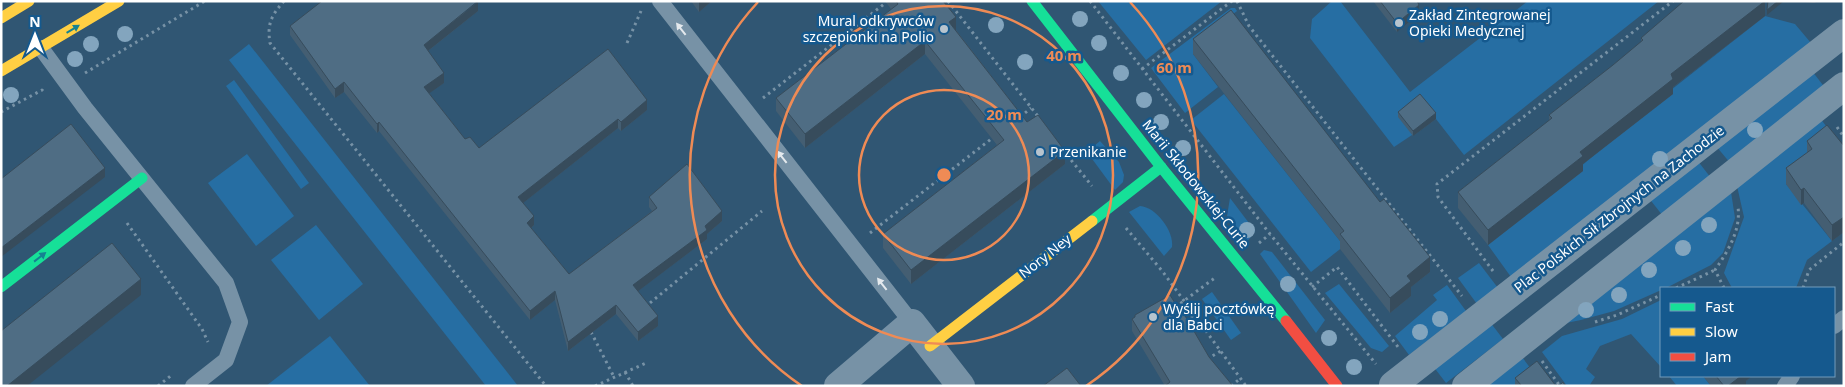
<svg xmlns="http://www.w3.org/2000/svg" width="1845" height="387" viewBox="0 0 1845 387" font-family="'Noto Sans',sans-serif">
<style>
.green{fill:#266ea3}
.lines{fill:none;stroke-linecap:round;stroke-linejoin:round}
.path{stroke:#7792a6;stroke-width:3;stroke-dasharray:2.5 4;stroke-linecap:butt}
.lane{stroke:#7792a6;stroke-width:16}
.street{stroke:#7792a6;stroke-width:28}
.fast{stroke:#16e098;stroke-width:11}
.slow{stroke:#ffcf43;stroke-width:11}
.jam{stroke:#f24e42;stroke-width:11}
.tree{fill:#83a5be}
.wall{fill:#445e72}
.shaded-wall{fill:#374c5c}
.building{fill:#4f6d84;stroke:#374c5c}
.oneway{fill:#158291}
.oneway2{fill:#e4e9ed}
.ring{fill:none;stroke:#ef8b55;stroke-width:2.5}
.poi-dot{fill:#b7c4ce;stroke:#15598e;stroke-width:2}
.labels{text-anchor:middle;stroke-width:5;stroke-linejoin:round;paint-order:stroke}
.poi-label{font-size:14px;fill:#fff;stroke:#15598e;text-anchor:start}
.street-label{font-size:14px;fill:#fff;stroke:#15598e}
.centre{fill:#ef8b55;stroke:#15598e;stroke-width:2.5}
.ring-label{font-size:15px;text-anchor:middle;font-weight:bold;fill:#ef8b55;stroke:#15598e;stroke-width:5;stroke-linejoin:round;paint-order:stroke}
</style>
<rect width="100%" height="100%" fill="#305673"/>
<g class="green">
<polygon points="1098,1 1222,1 1146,60"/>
<polygon points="1332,1 1340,1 1410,92 1528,1 1659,1 1464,155 1436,119 1394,147 1310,38 1312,19"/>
<polygon points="1231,8 1235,8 1237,11 1201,39 1193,54 1218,87 1185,113 1151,68"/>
<polygon points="1765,16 1795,24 1811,43 1511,277 1488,245 1581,170 1580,167 1671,90"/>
<polygon points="249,44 518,386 486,386 229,60"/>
<polygon points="1812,71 1826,89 1731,164 1716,146"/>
<polygon points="234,80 309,183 301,189 226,86"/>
<polygon points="1224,94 1344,246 1311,272 1191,120"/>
<polygon points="1817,114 1844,150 1786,184 1832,241 1807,260 1796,288 1732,288 1724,273 1744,217 1737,186"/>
<polygon points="1100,141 1119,162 1124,175 1123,182 1115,190 1087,152"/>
<polygon points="247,154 294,216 256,246 208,183"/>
<polygon points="1697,160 1711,178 1663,216 1648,197"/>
<polygon points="1731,192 1735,218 1723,253 1711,265 1668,287 1614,311 1581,320 1551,326"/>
<polygon points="1230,198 1255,231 1247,242 1227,216"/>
<path d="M1140,206c16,1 34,25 32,41l-8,9 -35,-44z"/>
<polygon points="316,225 363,284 319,320 271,260"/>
<polygon points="1264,250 1272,252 1325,320 1316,333 1260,254"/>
<polygon points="1479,263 1498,288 1477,304 1458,278"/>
<polygon points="1339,284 1389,346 1382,352 1371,348 1325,293"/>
<polygon points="1447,285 1466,311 1409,355 1395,336 1437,300 1433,295"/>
<polygon points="1212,292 1241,333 1231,340 1202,299"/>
<polygon points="1661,300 1661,367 1631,334 1600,346 1586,369 1595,377 1589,386 1567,386 1542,352 1562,336 1622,319"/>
<polygon points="1490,322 1503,339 1446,383 1433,366"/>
<polygon points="330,336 370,386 266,386"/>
<polygon points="1519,353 1537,377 1525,386 1477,386"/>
<polygon points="1669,376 1703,376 1711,386 1677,386"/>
</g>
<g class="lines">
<g class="path">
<path d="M284,1c-13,15 -17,23 -14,42l276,343"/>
<polyline points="948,1 1040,119"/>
<polyline points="1090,1 1270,234 1376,364"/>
<polyline points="1237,1 1249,26 1462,296"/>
<polyline points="627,43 641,11"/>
<polyline points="1142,69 1232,1"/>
<polyline points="85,73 205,1"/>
<polyline points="763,98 888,1"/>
<polyline points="1,112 42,90 44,92"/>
<polyline points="1020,117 1031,108"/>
<polyline points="1837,127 1844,137"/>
<polyline points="1063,150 1092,186"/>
<polyline points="127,223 202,329 208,342"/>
<polyline points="1126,228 1163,272 1246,386"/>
<polyline points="870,233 995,136"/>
<polyline points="1259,243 1270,234"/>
<polyline points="1493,271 1438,197 1437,184 1673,1"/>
<polyline points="1312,287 1337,267 1398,347"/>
<polyline points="1676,288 1715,270"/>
<path d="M1724,288l-9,-18c13,-19 26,-40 23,-63"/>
<polyline points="1803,288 1809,270 1844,242"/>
<polyline points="645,307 762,211"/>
<polyline points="1178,308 1177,306 1216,277"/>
<polyline points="1185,321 1195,316"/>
<polyline points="1595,322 1617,315 1661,295"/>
<polyline points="591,332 614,377"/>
<polyline points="1207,359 1221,351"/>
<polyline points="1542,361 1560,386"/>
<polyline points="625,372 633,386"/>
<polyline points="158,386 173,374"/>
<polyline points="595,386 646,363"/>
<polyline points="1231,386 1241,378"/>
</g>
<g class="lane">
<polyline points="660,1 912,323"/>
<polyline points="41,48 85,108 226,283 240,322 226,360 193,386"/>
<polyline points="1834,326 1844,318"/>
<polyline points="1785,386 1792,376"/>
</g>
<g class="street">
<polyline points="1393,385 1844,33"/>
<polyline points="838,386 912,323 961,386"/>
<polyline points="1466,386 1844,86"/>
</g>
<g class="fast">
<polyline points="1032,1 1161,167 1286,321"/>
<polyline points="1092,221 1161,167"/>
<polyline points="1,287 142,178"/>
</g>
<g class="slow">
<polyline points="1,18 29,1"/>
<polyline points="1,71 119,1"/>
<polyline points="930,346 1092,221"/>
</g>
<polyline class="jam" points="1286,321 1337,386"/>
</g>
<g class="tree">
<circle cx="1080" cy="19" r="8"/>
<circle cx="996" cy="25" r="8"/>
<circle cx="125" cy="34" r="8"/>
<circle cx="1099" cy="43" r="8"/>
<circle cx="91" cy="44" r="8"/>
<circle cx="75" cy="59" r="8"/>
<circle cx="1025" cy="62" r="8"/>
<circle cx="1121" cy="73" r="8"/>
<circle cx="11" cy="95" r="8"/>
<circle cx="1144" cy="100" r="8"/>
<circle cx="1161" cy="122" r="8"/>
<circle cx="1755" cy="130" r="8"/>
<circle cx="1183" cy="148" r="8"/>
<circle cx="1660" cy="159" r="8"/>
<circle cx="1709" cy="225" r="8"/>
<circle cx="1247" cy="230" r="8"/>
<circle cx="1683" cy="248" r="8"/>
<circle cx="1649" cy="270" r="8"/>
<circle cx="1288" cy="284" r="8"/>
<circle cx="1619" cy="295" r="8"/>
<circle cx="1586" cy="310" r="8"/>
<circle cx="1440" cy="319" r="8"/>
<circle cx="1420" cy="332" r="8"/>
<circle cx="1329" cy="338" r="8"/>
<circle cx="1354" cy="367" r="8"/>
</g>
<g class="wall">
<polygon points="691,1 712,1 699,12"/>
<polygon points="885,1 943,1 956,30 1027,122 1065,164 911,284 883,248 883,234 997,145 925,54 805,148 776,111 776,98 891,9"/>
<polygon points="1373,1 1417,1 1419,14 1397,32"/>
<polygon points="1796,1 1819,1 1814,3"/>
<polygon points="478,11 428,51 444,83 429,93 465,139 479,148 647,110 621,131 618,128 523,203 534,225 531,228 569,274 652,211 649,207 649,197 722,221 707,234 707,239 638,291 658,326 638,341 616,314 568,351 555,300 530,320 379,131 377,133 344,92 335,98 290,35 290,26"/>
<polygon points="1765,16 1673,87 1673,94 1583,164 1583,171 1488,245 1458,208 1458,192 1549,121 1549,115 1613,65 1641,42 1641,38"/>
<polygon points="1193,39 1430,272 1411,287 1411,296 1390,313 1340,249 1340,241 1193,54"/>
<polygon points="1398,112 1436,119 1413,136 1398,117"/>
<polygon points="1807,141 1844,146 1844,232 1832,241 1804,203 1801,205 1786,184 1786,168 1807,153"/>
<polygon points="1135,315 1209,357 1165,386 1132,331 1132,319 1135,317"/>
<polygon points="1703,376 1752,376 1746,381 1746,386 1711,386"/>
<polygon points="1515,378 1556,386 1515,386"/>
</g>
<g class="shaded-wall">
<polygon points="699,1 712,1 699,12"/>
<polygon points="1765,1 1765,16 1673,87 1673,94 1583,164 1583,171 1488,245 1488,230 1671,74"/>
<polygon points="1778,1 1784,1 1767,15 1767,10"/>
<polygon points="478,2 478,11 424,54 424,45"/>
<polygon points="1419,5 1419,14 1397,32 1397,23"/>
<polygon points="956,17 956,31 949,22"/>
<polygon points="925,41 925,54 805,148 805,134"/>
<polygon points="444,73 444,83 424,97 424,87"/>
<polygon points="344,82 344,92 335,98 335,89"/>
<polygon points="647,100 647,110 621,131 621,122"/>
<polygon points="1436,113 1436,119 1413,136 1413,131"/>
<polygon points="618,119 618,128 518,207 518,197"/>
<polygon points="379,122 379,131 377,133 377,124"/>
<polygon points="1065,151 1065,164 911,284 911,270"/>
<polygon points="105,168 105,177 1,257 1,248"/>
<polygon points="1804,188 1804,203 1801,205 1801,190"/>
<polygon points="722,211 722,221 707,234 707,239 633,295 633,285"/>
<polygon points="534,216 534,225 527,232 527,223"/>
<polygon points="1844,217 1844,232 1832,241 1832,225"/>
<polygon points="1430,257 1430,272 1411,287 1411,296 1390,313 1390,298 1407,276"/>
<polygon points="141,279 141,295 27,386 7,386"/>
<polygon points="555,291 555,300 530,320 530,311"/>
<polygon points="616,305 616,314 568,351 568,342"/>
<polygon points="658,316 658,326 638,341 638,332"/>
<polygon points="1741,376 1752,376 1746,381 1746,386 1728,386"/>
</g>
<g class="building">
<polygon points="322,1 478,1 424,45 444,73 424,87 465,139 470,137 479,148 608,49 647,100 621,122 618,119 518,197 534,216 527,223 569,274 657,208 649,197 687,164 722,211 705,226 707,230 633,285 658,316 638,332 616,305 568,342 555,291 530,311 379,122 377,124 344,82 335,89 290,26"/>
<polygon points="896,1 943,1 956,17 949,22 1027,122 1038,115 1065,151 911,270 883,234 1004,140 925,41 805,134 776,98 898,4"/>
<polygon points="1380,1 1417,1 1419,5 1397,23"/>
<polygon points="1684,1 1765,1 1671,74 1673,79 1580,152 1583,156 1488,230 1458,192 1552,118 1549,115 1613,65 1643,40 1641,38"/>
<polygon points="1768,1 1778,1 1767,10"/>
<polygon points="1231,10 1380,202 1384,199 1430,257 1407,276 1411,281 1390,298 1340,234 1344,231 1193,39"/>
<polygon points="1420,94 1436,113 1413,131 1398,112"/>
<polygon points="71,124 105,168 1,248 1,179"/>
<polygon points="1827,125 1844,146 1844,217 1832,225 1804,188 1801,190 1786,168 1812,149 1807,141"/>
<polygon points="112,243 141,279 7,386 1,386 1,331"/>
<polygon points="1170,295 1175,303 1177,302 1209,357 1233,386 1165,386 1170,382 1132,319 1135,317 1135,315"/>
<polygon points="1537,361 1556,386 1520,386 1521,385 1515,378"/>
<polygon points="1067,368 1081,386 1043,386"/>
<polygon points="1716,376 1741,376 1728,386 1724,386"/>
<polygon points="1563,382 1565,386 1559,386"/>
</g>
<defs><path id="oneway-solid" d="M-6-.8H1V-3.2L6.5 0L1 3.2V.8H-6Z" transform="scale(1.25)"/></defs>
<g class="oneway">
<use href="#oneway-solid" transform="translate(73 29) rotate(-31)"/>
<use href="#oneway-solid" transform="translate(40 257) rotate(-38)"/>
</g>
<g class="oneway2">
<use href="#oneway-solid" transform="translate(681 29) rotate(-128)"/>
<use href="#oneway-solid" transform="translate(782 157) rotate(-128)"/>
<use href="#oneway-solid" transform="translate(882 284) rotate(-128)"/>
</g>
<g class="ring">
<circle cx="944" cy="175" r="85"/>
<circle cx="944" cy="175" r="169"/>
<path d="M802 386A254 254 0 0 1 758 2M1130 2A254 254 0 0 1 1086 386"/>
</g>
<g class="poi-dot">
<circle cx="1399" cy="23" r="5"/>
<circle cx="944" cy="29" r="5"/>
<circle cx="1040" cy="152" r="5"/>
<circle cx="1153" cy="317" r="5"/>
</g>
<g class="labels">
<g class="poi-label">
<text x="1409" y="20">Zakład Zintegrowanej<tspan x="1409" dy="16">Opieki Medycznej</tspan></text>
<text x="934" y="26" text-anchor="end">Mural odkrywców<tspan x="934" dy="16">szczepionki na Polio</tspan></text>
<text x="1050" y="157">Przenikanie</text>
<text x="1163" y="314">Wyślij pocztówkę<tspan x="1163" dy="16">dla Babci</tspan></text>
</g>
<g class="street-label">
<text transform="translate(1196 184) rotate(51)" y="5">Marii Skłodowskiej-Curie</text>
<text transform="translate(1619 209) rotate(-38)" y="5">Plac Polskich Sił Zbrojnych na Zachodzie</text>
<text transform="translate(1045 256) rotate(-38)" y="5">Nory Ney</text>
</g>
</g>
<circle cx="944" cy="175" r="8" class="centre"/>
<g class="ring-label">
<text x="1064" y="61">40 m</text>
<text x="1174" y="73">60 m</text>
<text x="1004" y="120">20 m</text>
</g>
<rect width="1845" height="387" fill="none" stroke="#ffffff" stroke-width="5"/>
<rect x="1660" y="287" width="175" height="90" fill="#15598e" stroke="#739bbb"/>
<rect x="1670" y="303" width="25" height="8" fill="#16e098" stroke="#739bbb"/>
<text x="1705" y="312" font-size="15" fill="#ffffff">Fast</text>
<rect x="1670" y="328" width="25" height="8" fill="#ffcf43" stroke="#739bbb"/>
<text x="1705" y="337" font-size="15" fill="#ffffff">Slow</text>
<rect x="1670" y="353" width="25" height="8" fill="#f24e42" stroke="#739bbb"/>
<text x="1705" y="362" font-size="15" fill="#ffffff">Jam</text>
<g transform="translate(35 35)" stroke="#15598e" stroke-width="4" paint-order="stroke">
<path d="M0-4L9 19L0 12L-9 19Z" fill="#ffffff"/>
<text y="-8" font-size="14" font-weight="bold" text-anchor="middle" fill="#ffffff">N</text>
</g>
</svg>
